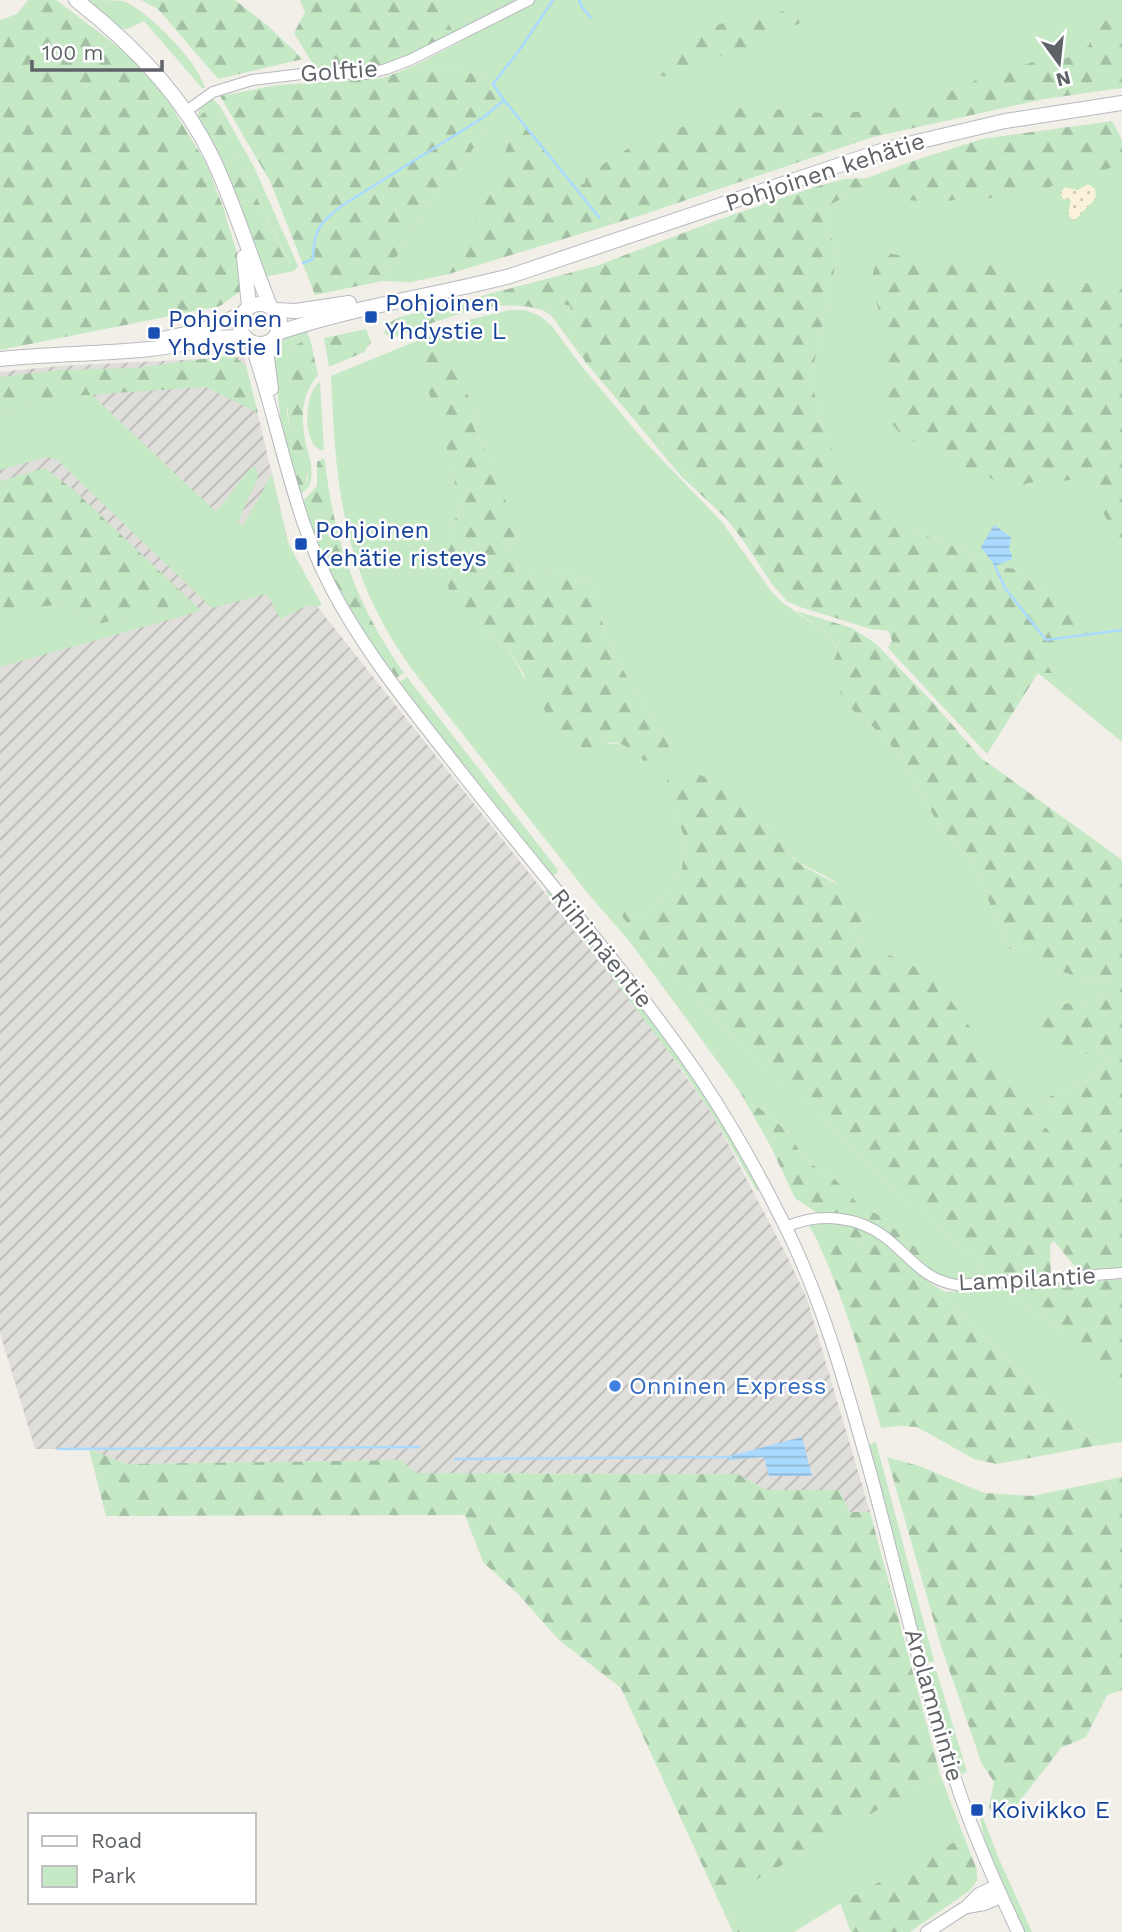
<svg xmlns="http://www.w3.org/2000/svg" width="1122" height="1932" viewBox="0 0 1122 1932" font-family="'Work Sans',sans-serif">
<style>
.industrial{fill:url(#industrial-furrows)}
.green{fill:#c5e8c5;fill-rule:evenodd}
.forest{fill:url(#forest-firs)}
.sand{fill:url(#sand-dots)}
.water{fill:url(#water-rules)}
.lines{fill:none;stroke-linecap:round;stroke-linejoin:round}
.stream{stroke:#aadaff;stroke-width:2.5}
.minor-casing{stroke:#b5b8bc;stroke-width:12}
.tertiary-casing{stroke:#b5b8bc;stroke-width:14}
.secondary-casing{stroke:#b6babf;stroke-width:16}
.minor{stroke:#fff;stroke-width:10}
.tertiary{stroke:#fff;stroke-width:12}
.secondary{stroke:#fff;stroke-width:14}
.transit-dot{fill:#1a4fb4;stroke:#fff;stroke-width:2.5}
.shop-dot{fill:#3f7fe0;stroke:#fff;stroke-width:2.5}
.labels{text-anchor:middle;stroke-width:5;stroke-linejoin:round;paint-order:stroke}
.street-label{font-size:24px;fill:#5f6368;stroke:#fff}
.transit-label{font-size:24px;fill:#164399;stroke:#fff;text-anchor:start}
.shop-label{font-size:24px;fill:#366cbe;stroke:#fff;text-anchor:start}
</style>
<defs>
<pattern id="industrial-furrows" width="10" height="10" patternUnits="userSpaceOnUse" patternTransform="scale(1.75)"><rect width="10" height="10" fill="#e0deda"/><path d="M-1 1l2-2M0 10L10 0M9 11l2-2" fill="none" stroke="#b9b8b5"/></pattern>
<pattern id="forest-firs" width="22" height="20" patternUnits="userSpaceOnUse" patternTransform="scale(1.75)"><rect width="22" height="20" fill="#c5e8c5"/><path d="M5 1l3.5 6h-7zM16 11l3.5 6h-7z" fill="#a3c0a4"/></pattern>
<pattern id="sand-dots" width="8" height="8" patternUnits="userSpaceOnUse" patternTransform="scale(1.75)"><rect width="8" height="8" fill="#fbf3d9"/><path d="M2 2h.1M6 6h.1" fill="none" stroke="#cec8b4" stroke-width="1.8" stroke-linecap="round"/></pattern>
<pattern id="water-rules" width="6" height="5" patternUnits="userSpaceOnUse" patternTransform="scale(1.75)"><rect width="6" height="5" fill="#aadaff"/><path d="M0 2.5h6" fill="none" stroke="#8eb4d2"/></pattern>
</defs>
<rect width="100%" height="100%" fill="#f1efe8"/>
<polygon class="industrial" points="244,357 295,570 316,605 649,1024 714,1117 788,1258 807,1299 870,1512 850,1512 839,1490 766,1490 738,1474 417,1473 399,1460 127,1464 89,1449 35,1449 0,1333 0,372 58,366"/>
<g class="green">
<path d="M84,0c12,0 28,0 39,1 25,9 76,62 82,87h-3l-58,-67 -17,8h-5z"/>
<polygon points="441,0 1122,0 1122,68 577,190 518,118 488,199 449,274 411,282 382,281 432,198 469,155 504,100 485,74 414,66 460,42 438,11"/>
<polygon points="212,98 220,106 254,167 298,266 294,271 263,277 261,273 290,264 233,150 228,133 212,109 207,109 198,118 199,108"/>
<polygon points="1122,145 1122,742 1038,673 1046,588 1031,581 1021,569 994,567 963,549 936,540 905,526 841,470 822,427 811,378 836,262 826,207 852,193 883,193"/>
<polygon points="559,303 570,306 572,315 567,326 586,363 551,315 542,310"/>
<path d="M510,310h15l15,6 12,10 27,37 67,80 76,79 49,69 12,12 46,32 9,16 6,52 41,34 22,32 35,61 29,29 38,90 16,-2c27,27 53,30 89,37v10l-35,9 -31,1 49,42 12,15 -26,23 -37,14 19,51 -32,-35 -75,-102 -73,-58 -24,-12 -7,-11 14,-18 -35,-33 -33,-17 -18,-15 -15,-24 -97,-26 15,41 -3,29 -30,44 -16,2 -18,-3 31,40 43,40 14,19 193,183 59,52 20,14 5,12 -12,11 -21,1 -17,-9 -54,-59 -19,-8 -27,-30 -27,-16 -18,-29 -48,-40 -110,-150 -40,-46 -173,-220c-73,-98 -81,-181 -86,-300l137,-56zM473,406l1,23 17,30 24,76 -5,15 8,16 16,5 57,7c7,23 11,51 22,73 17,36 43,67 61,103l-6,1 -39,-10 -28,-2 -78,-67 -17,-32 -24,-10 -36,-67 6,-44 8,-10 -8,-47 -15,-51z"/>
<path d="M309,329l-2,6 3,3 -23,11v63l12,77 6,-2 3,-7 -1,-12 4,-5c1,13 2,25 -11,31l-18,-63 -9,-75c3,-19 20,-21 36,-27z"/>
<path d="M320,382l4,68c-21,2 -22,-57 -4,-68z"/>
<polygon points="91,394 216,512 251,467 256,467 258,477 238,522 243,526 272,474 288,543 322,605 315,607 309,605 280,619 267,594 212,608 57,460 47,457 0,470 0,413 57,397"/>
<polygon points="637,423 652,426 666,447 684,463 696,490 681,476"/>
<polygon points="193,603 201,611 0,667 0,611 65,604 97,624"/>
<polygon points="407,677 558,870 556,874 550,876 398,683"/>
<polygon points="545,890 548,890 668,1042 723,1123 761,1188 757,1191 714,1117 684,1072"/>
<polygon points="807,1222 834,1222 869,1255 817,1240"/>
<polygon points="997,1288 1061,1329 1117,1386 1122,1389 1122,1442 1094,1446 1098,1441 1076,1429 1059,1407 967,1322 945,1292"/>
<polygon points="876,1442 934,1661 933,1662 925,1662 868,1445"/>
<polygon points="935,1666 967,1772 959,1775 928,1672 929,1667"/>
<polygon points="940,1774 964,1837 841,1903 794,1932 740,1932 728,1907 727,1896"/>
<polygon points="979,1812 981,1812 999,1859 1032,1932 1023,1932 986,1849"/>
</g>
<g class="forest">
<polygon points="28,0 56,0 133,58 165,96 206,163 223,207 238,256 241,291 220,306 0,350 0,20 17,14"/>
<polygon points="141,0 235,0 267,25 303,59 218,79 158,9"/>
<path d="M300,0h141l-3,11 16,21c-23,14 -56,32 -82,36 -18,3 -37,2 -56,1l-22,-36 11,-21z"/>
<polygon points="783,11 802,11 815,16 745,49 700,62 677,77 660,76 655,66 660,57 695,32 730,21 749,23"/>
<polygon points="1105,19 1122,38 1122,88 1044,99 873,137 642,215 449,274 488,198 518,118 569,180 577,186 585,183 586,175 637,143 736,108 791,110 821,113 877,111 963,88 991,71 1021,66 1042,59 1062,59 1080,54 1089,45 1094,23"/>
<polygon points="414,66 485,74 504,100 469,155 432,198 382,281 315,295 270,181 220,96 278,85 383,78"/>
<polygon points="207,109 212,109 228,133 233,150 290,265 261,273 198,118"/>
<path d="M1112,121l10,19v23l-38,15 -26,5 -18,9 -14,-1 -45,9 -17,-1 -26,3 -33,-2 -22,-7h-31l-26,14 10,55 -25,116 11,49 19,42 64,57 31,14 27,9 31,18 27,2 10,12 15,7 46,31v12l-20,10 -19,32h-15l-51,81 -99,-106 4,-7 -3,-10 -18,-2 -71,-22 -13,-6 -15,-17 -29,-44 -18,-23 -29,-27 -12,-27 -18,-16 -14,-21 -15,-3 -51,-60 -19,-37 5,-11 -2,-9 -11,-3 -17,7c-48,-15 -105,12 -151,28l-7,-5 4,-9 9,-6 199,-52 119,-45 100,-34 29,-8 23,-1 43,-16 72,-23z"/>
<path d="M880,251l48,11 76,2 4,11 36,6 45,2 33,-8v274c-11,-17 -35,-87 -63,-65l-8,-3 -24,2 -6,4h-17l-15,-10 -17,-3 -36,-17 -18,-14 -15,-6 -9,-11 -13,-18 2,-23 -3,-20 4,-34 -12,-45 1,-13z"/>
<polygon points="366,329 371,342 364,352 329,367 324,338"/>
<path d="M310,338l8,37c-22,26 -16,57 -7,88 -6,7 -3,16 -6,24l-6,3 -3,-5c-3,-45 -14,-90 -9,-136z"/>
<path d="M434,349l15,7 24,50 1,23 17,30 22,62 2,14 -5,15 8,16 16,5 57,7c7,23 11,51 22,73 17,36 43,67 61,103l-30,7c-18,-19 -33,-25 -57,-10l-33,-25 -48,-82 -24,-10 -20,-16 -13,-26 -3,-25 6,-44 8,-10 -8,-47 -34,-108z"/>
<polygon points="233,355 246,366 258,413 205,387 57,397 0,413 0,377 59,370 137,368"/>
<path d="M323,458l2,3c9,81 32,145 79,212l-8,5c-27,-35 -55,-74 -72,-115 -9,-19 -15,-41 -22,-61l15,-16v-24z"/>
<polygon points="45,468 75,491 193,603 97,624 65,604 0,611 0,481"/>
<path d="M796,611l56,17 24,16 60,62 45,52 141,102v411l-41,3 -27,-33 -4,3 1,32 -80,6 12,-11 -5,-12 -20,-14 -59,-52 -193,-183 -14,-19 -43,-40 -32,-41 19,4 16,-2 30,-44 3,-29 -15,-41 -4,-25 8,-7c34,8 73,31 94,60 10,13 17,27 31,37 23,16 54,23 69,50l-14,18 7,11 63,29 14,12 95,131 31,33 -18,-49 37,-14 26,-23 -12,-15 -21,15 -24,-6 -12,-26 7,-25 32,-1 35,-9v-10c-35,-7 -63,-10 -89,-37l-16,2 -38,-90 -29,-29 -35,-61 -22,-32 -41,-34 -12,-37 6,-16 -9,-15z"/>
<polygon points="740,1092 788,1132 806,1161 833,1177 860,1206 879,1215 925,1256 933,1274 888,1235 820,1215 795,1198 771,1147"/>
<path d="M834,1222l27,6 21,13 48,42 15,9 22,30 92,85 17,22 22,12 -4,5 -97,18 -23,-5 -57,-32 -20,-1 -16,2c-18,-65 -36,-127 -64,-188l50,13z"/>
<polygon points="1122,1279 1122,1389 1117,1387 1061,1329 997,1288"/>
<polygon points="89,1449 127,1464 400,1460 417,1473 738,1474 766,1490 839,1490 850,1512 870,1512 940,1774 728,1896 728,1907 740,1932 733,1932 621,1688 559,1640 518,1594 483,1562 465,1515 106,1516"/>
<polygon points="887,1457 919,1466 984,1493 1033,1496 1122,1477 1122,1690 1107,1695 1086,1737 1061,1748 1016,1806 995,1820 989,1806 994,1782 982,1764 941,1646"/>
<polygon points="964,1837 977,1870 977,1881 969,1891 910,1932 851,1932 840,1903"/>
</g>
<polygon class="sand" points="1088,184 1095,189 1096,198 1074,221 1068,215 1071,200 1063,199 1060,193 1065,187 1078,190"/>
<g class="water">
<polygon points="994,525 1011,537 1009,549 1012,556 1012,559 995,566 981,547"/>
<polygon points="802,1437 812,1476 769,1476 764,1457 729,1460 729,1456"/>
</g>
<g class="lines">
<g class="stream">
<polyline points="579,0 582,7 591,18"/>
<polyline points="504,100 599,217"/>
<path d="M303,263l10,-4c1,-30 6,-36 30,-54l141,-88 20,-17 -11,-16 25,-32 35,-52"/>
<polyline points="995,566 1005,588 1046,640 1122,630"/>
<polyline points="58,1449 419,1447"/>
<polyline points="455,1459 731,1457"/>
</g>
<defs>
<g id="minor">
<polyline points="185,112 213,92 252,80 310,73 367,74 386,69 410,60 529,0"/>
<path d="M786,1227c32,-15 71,-11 99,10 26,20 38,43 72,48l165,-12"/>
</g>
<g id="tertiary">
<polyline points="271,340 268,358 272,389"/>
<path d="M250,341c31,88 42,181 90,263 34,60 78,113 121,168 79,101 165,198 238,304 30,45 57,92 81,140 43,83 67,174 92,263 27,101 50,204 84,303 17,52 39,101 62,150"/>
<polyline points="967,1907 984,1904 1001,1897"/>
<polyline points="927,1932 966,1907 979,1894 996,1886"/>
</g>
<g id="secondary">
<path d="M76,0c55,43 106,94 136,157 23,48 38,100 58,149"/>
<polyline points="244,257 249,306"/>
<circle cx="260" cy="324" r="20"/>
<polyline points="275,310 296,311 349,303"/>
<path d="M277,333c76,-26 156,-37 233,-57l377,-127 118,-28 117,-18"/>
<polyline points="166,338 200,331 241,315"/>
<path d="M0,359c50,-5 100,-5 150,-10 31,-3 64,-15 95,-11"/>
</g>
</defs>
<use href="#minor" class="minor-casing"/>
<use href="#tertiary" class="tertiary-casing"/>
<use href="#secondary" class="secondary-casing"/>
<use href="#minor" class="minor"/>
<use href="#tertiary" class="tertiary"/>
<use href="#secondary" class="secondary"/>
</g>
<g class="transit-dot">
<rect x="364" y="310" width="14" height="14" rx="3.5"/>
<rect x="147" y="326" width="14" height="14" rx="3.5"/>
<rect x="294" y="537" width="14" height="14" rx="3.5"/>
<rect x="970" y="1803" width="14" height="14" rx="3.5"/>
</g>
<circle class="shop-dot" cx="615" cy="1386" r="7"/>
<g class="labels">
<g class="street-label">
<text transform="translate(339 71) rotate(-4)" y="8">Golftie</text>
<text transform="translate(825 172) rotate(-18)" y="8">Pohjoinen kehätie</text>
<text transform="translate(602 948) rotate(51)" y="8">Riihimäentie</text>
<text transform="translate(1027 1279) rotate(-3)" y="8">Lampilantie</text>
<text transform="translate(934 1705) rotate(74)" y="8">Arolammintie</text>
</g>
<g class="transit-label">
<text x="385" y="311">Pohjoinen<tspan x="385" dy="28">Yhdystie L</tspan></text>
<text x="168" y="327">Pohjoinen<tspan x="168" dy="28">Yhdystie I</tspan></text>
<text x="315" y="538">Pohjoinen<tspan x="315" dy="28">Kehätie risteys</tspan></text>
<text x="991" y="1818">Koivikko E</text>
</g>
<g class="shop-label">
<text x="629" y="1394">Onninen Express</text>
</g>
</g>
<rect x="28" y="1813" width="228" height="91" fill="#ffffff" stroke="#bfc1c3" stroke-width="2"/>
<rect x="42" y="1836" width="35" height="10" fill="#ffffff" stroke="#bfc1c3" stroke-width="2"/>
<text x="91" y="1848" font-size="21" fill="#5f6368">Road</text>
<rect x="42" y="1866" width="35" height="21" fill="#c5e8c5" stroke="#bfc1c3" stroke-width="2"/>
<text x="91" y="1883" font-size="21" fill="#5f6368">Park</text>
<g transform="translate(1059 63) rotate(165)" stroke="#ffffff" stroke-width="5" paint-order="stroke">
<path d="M0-5L12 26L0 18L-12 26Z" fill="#5f6368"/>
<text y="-10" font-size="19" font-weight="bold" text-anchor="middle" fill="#5f6368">N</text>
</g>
<path d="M32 60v10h130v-10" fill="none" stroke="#5f6368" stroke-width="3.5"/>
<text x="42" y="60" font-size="21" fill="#5f6368" stroke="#ffffff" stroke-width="5" paint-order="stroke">100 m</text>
</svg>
